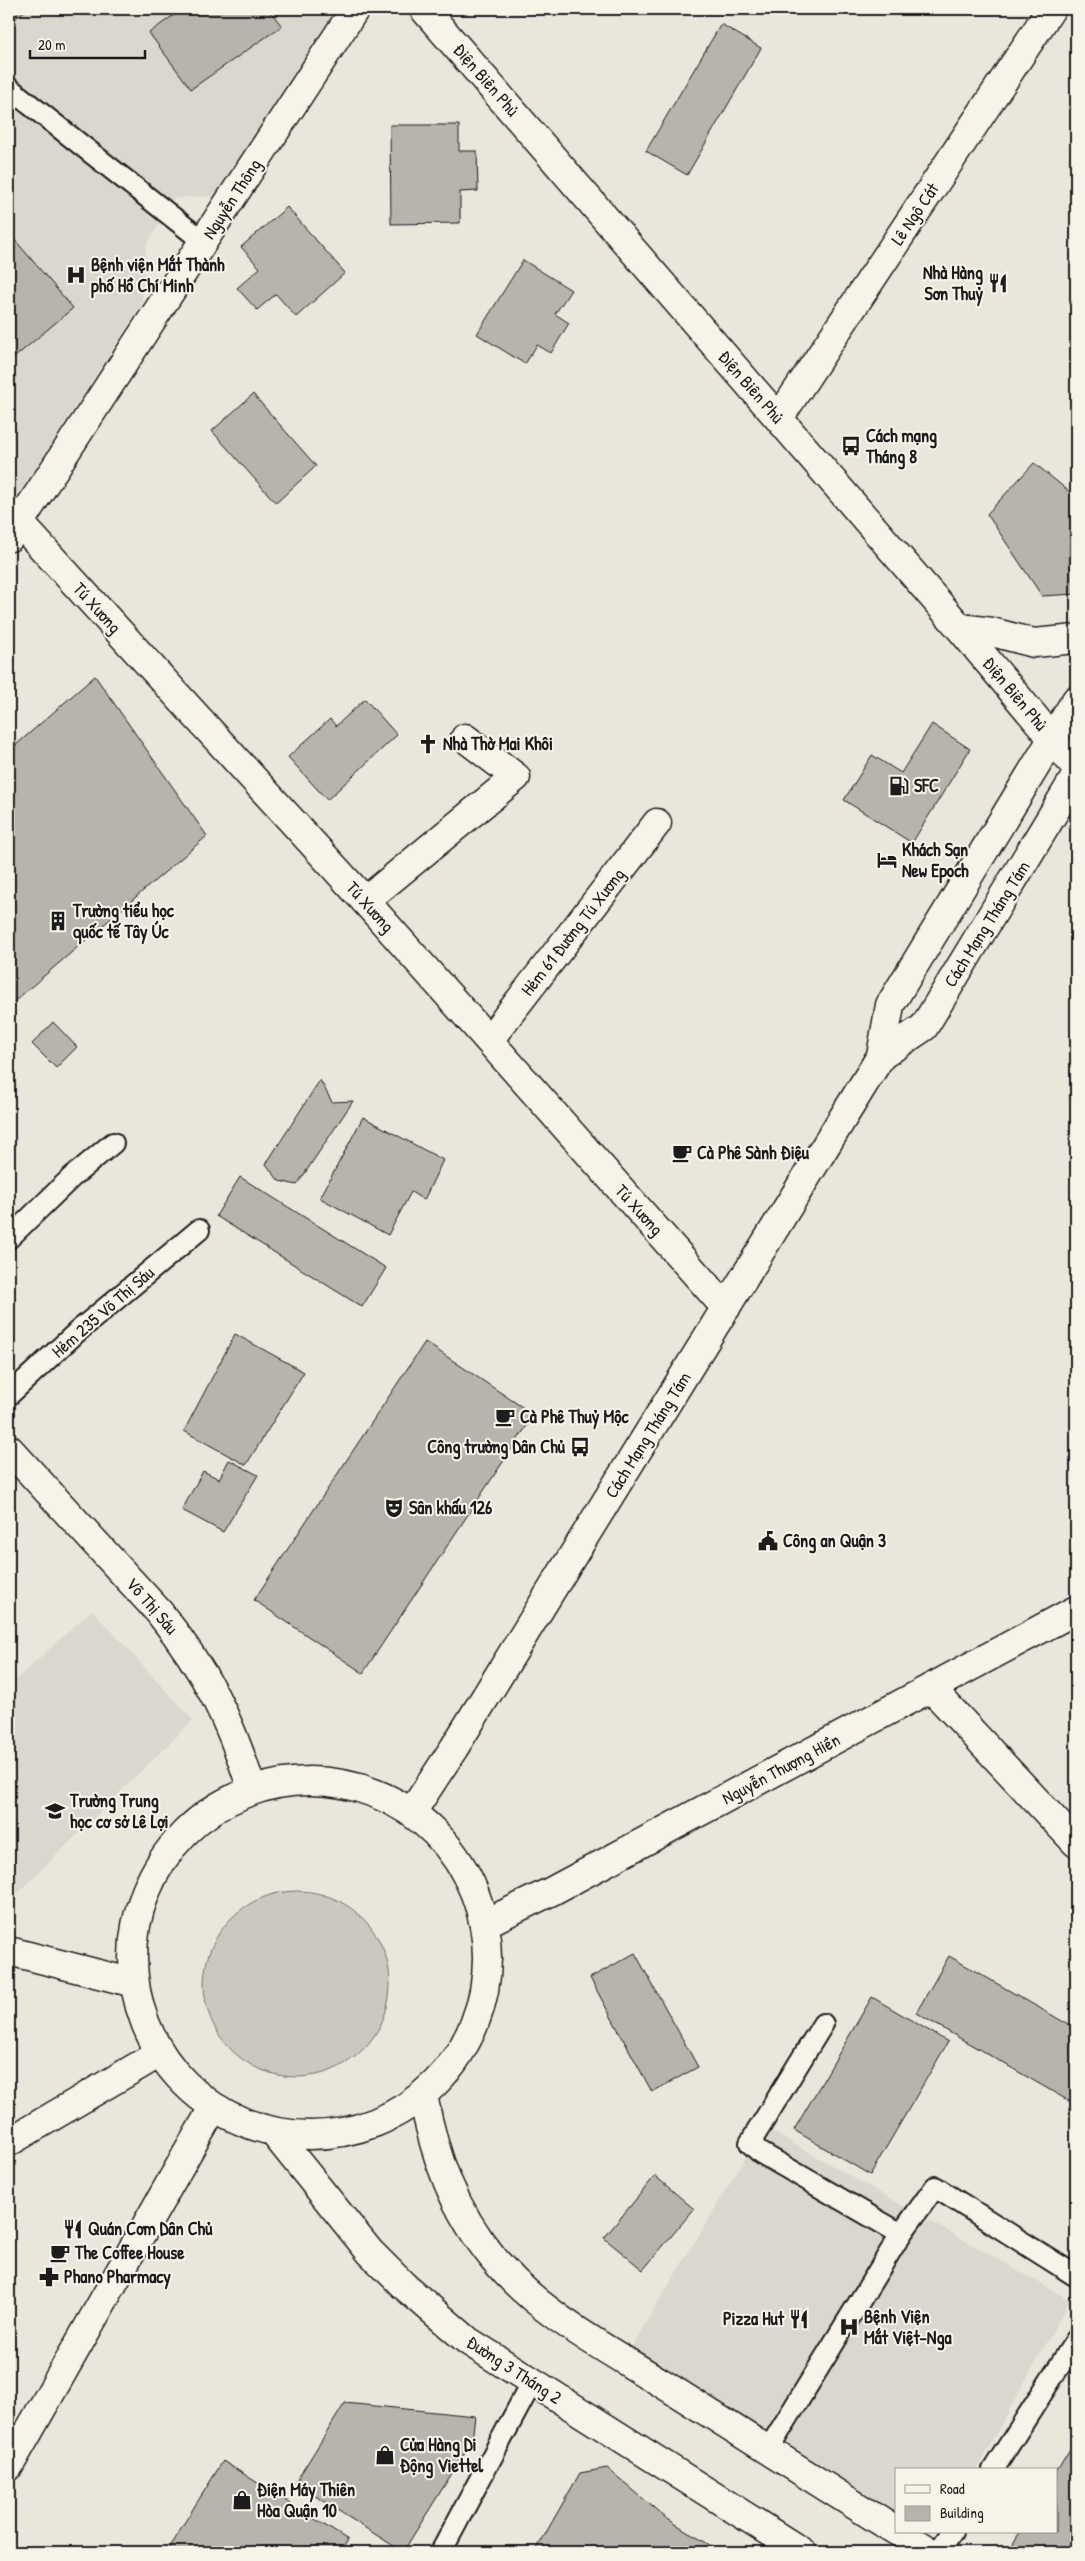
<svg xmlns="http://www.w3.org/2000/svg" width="1085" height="2561" viewBox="0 0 1085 2561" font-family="'Patrick Hand',sans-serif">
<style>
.built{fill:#dad7ce}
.green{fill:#ccc8c0;stroke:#74726e}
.building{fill:#b6b4ac;stroke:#1c1c1c}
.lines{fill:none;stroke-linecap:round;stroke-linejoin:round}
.lane-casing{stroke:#1c1c1c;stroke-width:24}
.street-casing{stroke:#1c1c1c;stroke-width:31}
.secondary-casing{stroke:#1c1c1c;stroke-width:31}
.primary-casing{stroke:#1c1c1c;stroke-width:31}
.lane{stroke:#f7f3e8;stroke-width:20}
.street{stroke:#f7f3e8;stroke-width:28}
.secondary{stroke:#f7f3e8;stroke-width:28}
.primary{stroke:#f7f3e8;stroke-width:28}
.labels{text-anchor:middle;stroke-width:4;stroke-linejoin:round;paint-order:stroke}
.street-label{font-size:18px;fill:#1c1c1c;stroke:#f7f3e8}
.poi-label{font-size:18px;font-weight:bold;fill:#1c1c1c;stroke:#f7f3e8;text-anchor:start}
</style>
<rect width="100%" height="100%" fill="#eae6dc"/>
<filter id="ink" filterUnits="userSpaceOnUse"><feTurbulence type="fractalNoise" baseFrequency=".02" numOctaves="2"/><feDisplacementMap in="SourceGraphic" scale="10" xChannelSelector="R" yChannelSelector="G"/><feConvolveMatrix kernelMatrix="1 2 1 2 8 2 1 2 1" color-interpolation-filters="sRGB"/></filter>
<g filter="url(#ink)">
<g class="built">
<polygon points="9,9 330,9 331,23 217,196 174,198 146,246 142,304 9,510"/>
<polygon points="92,1610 193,1720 9,1902 9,1686"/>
<polygon points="764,2127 1070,2300 976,2470 896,2470 896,2528 627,2354"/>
</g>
<circle class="green" cx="297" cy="1984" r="93"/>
<g class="building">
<polygon points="9,9 27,9 9,24"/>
<polygon points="182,9 268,9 282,26 191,89 149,33"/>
<polygon points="721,24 761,48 687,175 646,151"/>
<polygon points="390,125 459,125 459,151 477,151 478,191 460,192 460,223 391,224"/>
<polygon points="287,207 345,273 296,317 276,294 257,310 237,288 260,268 241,247"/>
<polygon points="9,233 73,308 9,362"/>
<polygon points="523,260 571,290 555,314 569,323 551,353 537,345 525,364 477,334"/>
<polygon points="253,394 316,466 276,503 212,431"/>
<polygon points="1034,463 1076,497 1076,594 1042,596 987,514"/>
<polygon points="95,676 207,836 9,1006 9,751"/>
<polygon points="365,699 397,735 327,800 288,757 330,719 336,726"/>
<polygon points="932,724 970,749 912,843 844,800 872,755 901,773"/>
<polygon points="53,1022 77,1047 56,1068 32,1044"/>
<polygon points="320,1080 332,1102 353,1101 297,1185 279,1181 266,1164"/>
<polygon points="363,1117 443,1160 424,1200 411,1192 388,1235 320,1198"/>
<polygon points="240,1177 386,1268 362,1307 216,1216"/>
<polygon points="235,1334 304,1372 246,1465 184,1431"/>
<polygon points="425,1342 534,1415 363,1673 254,1600"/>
<polygon points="229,1460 258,1475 223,1532 182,1510 203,1471 219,1479"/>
<polygon points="635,1953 698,2067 652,2092 590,1978"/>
<polygon points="949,1956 1076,2029 1076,2105 916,2013"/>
<polygon points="872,1997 948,2042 870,2175 794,2130"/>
<polygon points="655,2176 694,2209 643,2270 604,2238"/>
<polygon points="345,2403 475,2416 472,2441 403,2552 295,2483"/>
<polygon points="1076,2439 1076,2552 1008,2552 1020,2532 1056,2532 1056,2472"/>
<polygon points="223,2461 348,2540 340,2552 166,2552"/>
<polygon points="607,2468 666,2518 721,2552 535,2552 580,2473"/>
</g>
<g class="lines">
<defs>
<g id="lane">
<polyline points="9,88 204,242"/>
<polyline points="9,1238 72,1177 113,1143"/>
<polyline points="9,1395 77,1332 199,1230"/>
<polyline points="823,2024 750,2143 761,2153 901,2234"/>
<polyline points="768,2450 901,2234 935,2187 1076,2276"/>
<polyline points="993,2470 1076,2340"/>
<polyline points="441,2552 532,2382"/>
<polyline points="938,2552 952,2532"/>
</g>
<g id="street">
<polyline points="779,418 1051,9"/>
<polyline points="365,901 516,777 465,738"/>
<polyline points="489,1040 657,823"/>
<polyline points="931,1688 1076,1843"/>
</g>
<g id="secondary">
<polyline points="9,511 365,901 726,1308"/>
<polyline points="10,537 355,9"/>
<polyline points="484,1924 552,1891 1076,1610"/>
<polyline points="9,1951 134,1983"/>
<polyline points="9,2142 160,2053"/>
</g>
<g id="primary">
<polyline points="424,9 960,628 1076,767"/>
<polyline points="960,628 992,632 1034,643 1076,639"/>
<polyline points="881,1056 924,1027 1076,776"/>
<path d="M9,1449l150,163c47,59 71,107 93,178"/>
<circle cx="310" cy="1958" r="177"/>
<polyline points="412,1812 454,1748 881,1056 890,1005 1076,700"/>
<path d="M423,2095c11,61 31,116 71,164 44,54 108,87 166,123 79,50 158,99 236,149"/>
<polyline points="274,2133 370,2252 403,2285 468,2341 802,2552"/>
<polyline points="9,2466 213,2108"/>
<polyline points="899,2532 930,2552"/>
</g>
</defs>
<use href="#lane" class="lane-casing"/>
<use href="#street" class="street-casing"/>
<use href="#secondary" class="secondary-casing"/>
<use href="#primary" class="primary-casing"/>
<use href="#lane" class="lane"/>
<use href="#street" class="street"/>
<use href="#secondary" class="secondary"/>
<use href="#primary" class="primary"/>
</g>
</g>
<defs>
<symbol id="hospital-bare" viewBox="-9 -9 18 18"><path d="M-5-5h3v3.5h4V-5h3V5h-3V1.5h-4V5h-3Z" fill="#1c1c1c" stroke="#f7f3e8" stroke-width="2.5" paint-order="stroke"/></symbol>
<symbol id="restaurant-bare" viewBox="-9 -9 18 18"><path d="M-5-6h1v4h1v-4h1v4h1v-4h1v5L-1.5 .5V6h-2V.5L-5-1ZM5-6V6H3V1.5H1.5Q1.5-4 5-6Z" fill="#1c1c1c" stroke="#f7f3e8" stroke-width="2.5" paint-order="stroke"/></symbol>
<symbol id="bus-bare" viewBox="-9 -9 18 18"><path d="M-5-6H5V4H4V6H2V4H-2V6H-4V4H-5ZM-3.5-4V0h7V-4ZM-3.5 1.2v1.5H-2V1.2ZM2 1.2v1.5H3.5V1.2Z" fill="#1c1c1c" stroke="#f7f3e8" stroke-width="2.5" paint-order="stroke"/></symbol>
<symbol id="church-bare" viewBox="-9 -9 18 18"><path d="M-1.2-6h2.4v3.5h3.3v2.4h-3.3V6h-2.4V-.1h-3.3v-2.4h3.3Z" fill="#1c1c1c" stroke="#f7f3e8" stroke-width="2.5" paint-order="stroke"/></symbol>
<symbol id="fuel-bare" viewBox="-9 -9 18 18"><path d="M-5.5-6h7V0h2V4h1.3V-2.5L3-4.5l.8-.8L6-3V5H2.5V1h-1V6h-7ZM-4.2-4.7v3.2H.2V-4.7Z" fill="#1c1c1c" stroke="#f7f3e8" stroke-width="2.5" paint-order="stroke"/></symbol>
<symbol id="hotel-bare" viewBox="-9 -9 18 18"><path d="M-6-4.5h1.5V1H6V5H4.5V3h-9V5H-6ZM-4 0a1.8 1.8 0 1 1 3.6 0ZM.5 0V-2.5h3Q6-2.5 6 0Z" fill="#1c1c1c" stroke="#f7f3e8" stroke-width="2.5" paint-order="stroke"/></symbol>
<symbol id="building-bare" viewBox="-9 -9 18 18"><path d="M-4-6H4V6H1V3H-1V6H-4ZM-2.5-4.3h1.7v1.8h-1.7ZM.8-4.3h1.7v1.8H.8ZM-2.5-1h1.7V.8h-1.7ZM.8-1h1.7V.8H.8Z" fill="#1c1c1c" stroke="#f7f3e8" stroke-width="2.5" paint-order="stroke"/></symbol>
<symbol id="cafe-bare" viewBox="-9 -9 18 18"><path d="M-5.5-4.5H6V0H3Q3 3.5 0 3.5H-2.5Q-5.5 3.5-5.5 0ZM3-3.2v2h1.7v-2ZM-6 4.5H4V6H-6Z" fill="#1c1c1c" stroke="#f7f3e8" stroke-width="2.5" paint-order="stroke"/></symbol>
<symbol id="theatre-bare" viewBox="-9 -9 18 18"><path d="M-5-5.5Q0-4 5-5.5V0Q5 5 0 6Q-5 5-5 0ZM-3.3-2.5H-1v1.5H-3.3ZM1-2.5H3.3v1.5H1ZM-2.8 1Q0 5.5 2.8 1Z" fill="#1c1c1c" stroke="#f7f3e8" stroke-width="2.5" paint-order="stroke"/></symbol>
<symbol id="civic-bare" viewBox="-9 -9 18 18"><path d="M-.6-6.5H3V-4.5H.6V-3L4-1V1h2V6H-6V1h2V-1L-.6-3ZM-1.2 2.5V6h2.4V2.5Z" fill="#1c1c1c" stroke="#f7f3e8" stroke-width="2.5" paint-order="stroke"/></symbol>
<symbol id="school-bare" viewBox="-9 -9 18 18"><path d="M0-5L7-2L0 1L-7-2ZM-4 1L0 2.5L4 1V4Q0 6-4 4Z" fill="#1c1c1c" stroke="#f7f3e8" stroke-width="2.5" paint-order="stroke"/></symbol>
<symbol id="pharmacy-bare" viewBox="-9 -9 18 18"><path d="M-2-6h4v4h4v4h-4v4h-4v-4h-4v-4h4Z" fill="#1c1c1c" stroke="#f7f3e8" stroke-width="2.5" paint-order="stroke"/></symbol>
<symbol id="shop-bare" viewBox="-9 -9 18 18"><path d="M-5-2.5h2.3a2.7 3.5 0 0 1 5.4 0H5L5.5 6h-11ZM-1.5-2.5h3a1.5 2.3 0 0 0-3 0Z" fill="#1c1c1c" stroke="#f7f3e8" stroke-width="2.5" paint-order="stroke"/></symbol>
</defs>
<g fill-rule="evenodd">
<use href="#hospital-bare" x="62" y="261" width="28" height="28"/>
<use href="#restaurant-bare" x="984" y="269" width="28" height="28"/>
<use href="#bus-bare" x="837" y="432" width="28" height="28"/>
<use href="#church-bare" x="414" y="730" width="28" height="28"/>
<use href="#fuel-bare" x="885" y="772" width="28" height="28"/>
<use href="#hotel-bare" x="873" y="846" width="28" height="28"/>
<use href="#building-bare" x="44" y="907" width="28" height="28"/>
<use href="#cafe-bare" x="668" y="1139" width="28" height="28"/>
<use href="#cafe-bare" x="491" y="1403" width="28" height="28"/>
<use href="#bus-bare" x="566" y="1433" width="28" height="28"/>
<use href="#theatre-bare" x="380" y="1494" width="28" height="28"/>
<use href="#civic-bare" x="754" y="1527" width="28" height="28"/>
<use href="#school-bare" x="41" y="1797" width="28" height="28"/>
<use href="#restaurant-bare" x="59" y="2215" width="28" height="28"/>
<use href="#cafe-bare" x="46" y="2239" width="28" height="28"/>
<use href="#pharmacy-bare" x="35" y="2263" width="28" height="28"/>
<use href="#restaurant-bare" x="785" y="2305" width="28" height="28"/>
<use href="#hospital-bare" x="835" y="2313" width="28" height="28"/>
<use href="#shop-bare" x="371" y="2441" width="28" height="28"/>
<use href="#shop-bare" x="228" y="2486" width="28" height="28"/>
</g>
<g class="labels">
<g class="street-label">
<text transform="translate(486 80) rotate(49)" y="6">Điện Biên Phủ</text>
<text transform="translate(232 199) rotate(-57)" y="6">Nguyễn Thông</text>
<text transform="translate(915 214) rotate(-56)" y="6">Lê Ngô Cát</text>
<text transform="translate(751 387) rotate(49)" y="6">Điện Biên Phủ</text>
<text transform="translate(97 608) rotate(48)" y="6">Tú Xương</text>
<text transform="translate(1015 694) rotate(50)" y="6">Điện Biên Phủ</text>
<text transform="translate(370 907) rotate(48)" y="6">Tú Xương</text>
<text transform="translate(987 924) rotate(-58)" y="6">Cách Mạng Tháng Tám</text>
<text transform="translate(573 932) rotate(-52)" y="6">Hẻm 61 Đường Tú Xương</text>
<text transform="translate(639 1210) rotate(48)" y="6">Tú Xương</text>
<text transform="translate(103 1312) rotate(-41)" y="6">Hẻm 235 Võ Thị Sáu</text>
<text transform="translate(648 1435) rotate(-58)" y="6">Cách Mạng Tháng Tám</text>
<text transform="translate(152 1606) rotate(49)" y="6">Võ Thị Sáu</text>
<text transform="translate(781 1769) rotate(-28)" y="6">Nguyễn Thượng Hiền</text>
<text transform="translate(514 2370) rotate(33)" y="6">Đường 3 Tháng 2</text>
</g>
<g class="poi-label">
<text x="91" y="271">Bệnh viện Mắt Thành<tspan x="91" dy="21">phố Hồ Chí Minh</tspan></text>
<text x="983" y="279" text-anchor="end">Nhà Hàng<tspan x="983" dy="21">Sơn Thuỷ</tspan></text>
<text x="866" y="442">Cách mạng<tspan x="866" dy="21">Tháng 8</tspan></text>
<text x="443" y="750">Nhà Thờ Mai Khôi</text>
<text x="914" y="792">SFC</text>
<text x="902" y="856">Khách Sạn<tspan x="902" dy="21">New Epoch</tspan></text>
<text x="73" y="917">Trường tiểu học<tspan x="73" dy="21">quốc tế Tây Úc</tspan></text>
<text x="697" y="1159">Cà Phê Sành Điệu</text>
<text x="520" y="1423">Cà Phê Thuỷ Mộc</text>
<text x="565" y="1453" text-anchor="end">Công trường Dân Chủ</text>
<text x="409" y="1514">Sân khấu 126</text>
<text x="783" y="1547">Công an Quận 3</text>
<text x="70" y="1807">Trường Trung<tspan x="70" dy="21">học cơ sở Lê Lợi</tspan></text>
<text x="88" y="2235">Quán Cơm Dân Chủ</text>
<text x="75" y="2259">The Coffee House</text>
<text x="64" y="2283">Phano Pharmacy</text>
<text x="864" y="2323">Bệnh Viện<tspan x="864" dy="21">Mắt Việt-Nga</tspan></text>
<text x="784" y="2325" text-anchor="end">Pizza Hut</text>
<text x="400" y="2451">Cửa Hàng Di<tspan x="400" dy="21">Động Viettel</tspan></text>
<text x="257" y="2496">Điện Máy Thiên<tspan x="257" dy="21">Hòa Quận 10</tspan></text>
</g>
</g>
<rect width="1085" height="2561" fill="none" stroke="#f7f3e8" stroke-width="30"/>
<rect x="15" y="15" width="1055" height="2531" fill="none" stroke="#1c1c1c" stroke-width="2" filter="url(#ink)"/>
<rect x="895" y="2468" width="162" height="65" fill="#f7f3e8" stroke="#9f9d96"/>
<rect x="905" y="2485" width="25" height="8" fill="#f7f3e8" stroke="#9f9d96"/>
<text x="940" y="2494" font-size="15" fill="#1c1c1c">Road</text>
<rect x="905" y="2506" width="25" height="15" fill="#b6b4ac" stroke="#9f9d96"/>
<text x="940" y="2518" font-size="15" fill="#1c1c1c">Building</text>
<path d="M30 50v8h115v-8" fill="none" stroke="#1c1c1c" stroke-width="2.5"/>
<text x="38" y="50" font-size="15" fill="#1c1c1c" stroke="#f7f3e8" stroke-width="4" paint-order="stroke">20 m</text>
</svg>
